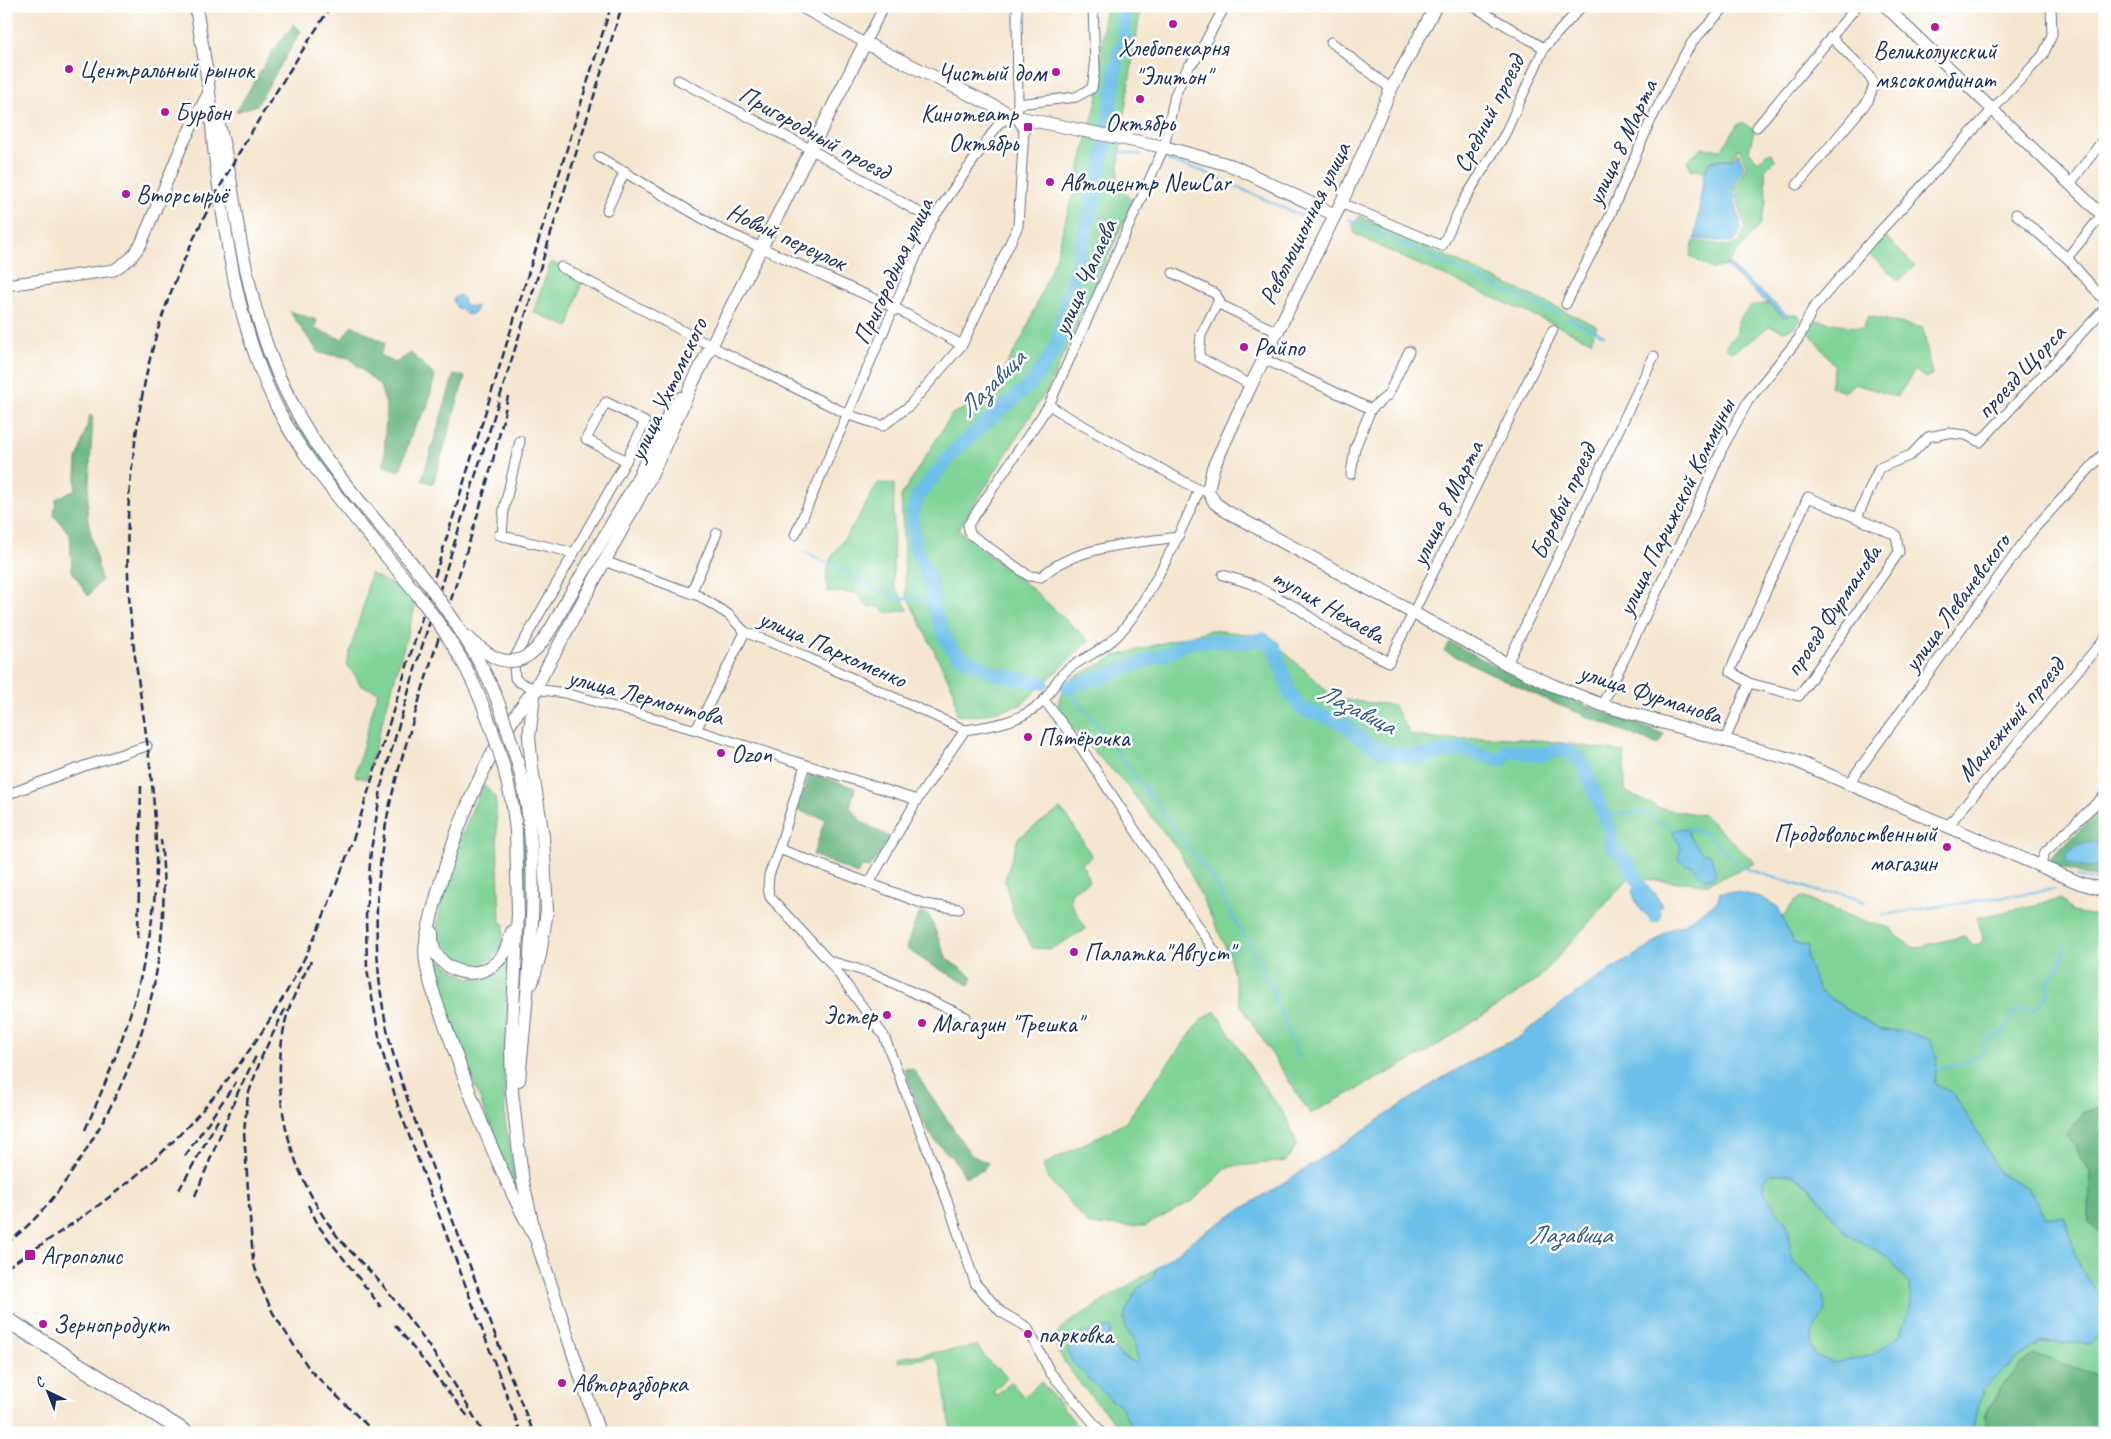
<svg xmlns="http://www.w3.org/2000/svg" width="2111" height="1439" viewBox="0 0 2111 1439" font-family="Caveat,sans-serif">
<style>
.green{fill:#7fd396;stroke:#4d817a}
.forest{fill:#67b57f;stroke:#41726e}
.water{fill:#6cbfe8;stroke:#4477a3;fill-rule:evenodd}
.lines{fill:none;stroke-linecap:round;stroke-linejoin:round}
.stream{stroke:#6cbfe8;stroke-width:2.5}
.river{stroke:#6cbfe8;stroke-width:14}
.minor-casing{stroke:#676f86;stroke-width:11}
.tertiary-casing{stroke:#676f86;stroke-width:13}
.secondary-casing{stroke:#676f86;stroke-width:14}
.primary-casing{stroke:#676f86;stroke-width:17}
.minor{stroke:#fff;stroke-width:9}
.tertiary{stroke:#fff;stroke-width:11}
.secondary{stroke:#fff;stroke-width:12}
.primary{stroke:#fff;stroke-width:15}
.rail{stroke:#1b2f5e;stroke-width:2.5;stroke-dasharray:8 4;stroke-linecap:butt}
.secondary-bridge-casing{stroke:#676f86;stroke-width:14;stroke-linecap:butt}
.secondary-bridge{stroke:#fff;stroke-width:12}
.poi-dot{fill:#b5179e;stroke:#fff;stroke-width:2}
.labels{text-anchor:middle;stroke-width:5;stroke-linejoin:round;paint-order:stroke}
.poi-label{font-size:25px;fill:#1b2f5e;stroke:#fff;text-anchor:start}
.street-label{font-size:25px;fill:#1b2f5e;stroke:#fff}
.water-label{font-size:26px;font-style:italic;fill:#335a87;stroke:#fff}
</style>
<rect width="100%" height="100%" fill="#fff"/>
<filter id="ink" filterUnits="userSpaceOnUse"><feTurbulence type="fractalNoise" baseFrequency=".02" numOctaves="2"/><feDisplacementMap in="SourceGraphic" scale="10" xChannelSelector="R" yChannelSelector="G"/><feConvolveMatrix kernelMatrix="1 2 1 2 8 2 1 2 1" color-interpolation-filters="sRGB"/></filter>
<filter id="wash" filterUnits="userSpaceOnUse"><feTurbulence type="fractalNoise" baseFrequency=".0096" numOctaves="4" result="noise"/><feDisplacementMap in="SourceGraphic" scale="20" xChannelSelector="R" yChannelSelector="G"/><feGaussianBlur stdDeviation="1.12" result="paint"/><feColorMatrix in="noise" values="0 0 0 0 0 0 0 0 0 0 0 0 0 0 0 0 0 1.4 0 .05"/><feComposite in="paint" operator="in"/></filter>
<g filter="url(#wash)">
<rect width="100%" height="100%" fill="#f5e6cf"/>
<g class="green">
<polygon points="1105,6 1141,6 1123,122 1117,184 1133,201 1049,387 958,530 1030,587 1089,641 1021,705 978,716 957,715 954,691 906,594 901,496 952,414 987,398 1024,335 1056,257 1098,97"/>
<polygon points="1743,123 1754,130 1749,151 1758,162 1766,154 1772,153 1775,160 1765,170 1766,202 1760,224 1726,266 1712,269 1690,256 1694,241 1729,246 1739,243 1745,229 1735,187 1747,167 1739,148 1731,159 1710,161 1704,172 1691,169 1687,160 1702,148 1721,150 1738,124"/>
<path d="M226,200h3l33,146 100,167 -2,2c-56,-70 -91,-126 -116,-213 -9,-33 -12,-68 -18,-102z"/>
<polygon points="1359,216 1597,326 1591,341 1393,253 1355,234 1353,226"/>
<polygon points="1885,236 1915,266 1899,281 1868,253"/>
<polygon points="551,262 583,278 569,327 533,312"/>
<polygon points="1768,303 1785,318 1787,315 1798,315 1801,320 1795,327 1784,331 1769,326 1751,341 1731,352 1725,347 1737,333 1737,323 1749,307"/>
<polygon points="1868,316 1923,328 1932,375 1925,378 1915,370 1897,397 1855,384 1844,392 1830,386 1835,366 1809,332 1815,320 1863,328"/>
<polygon points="878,483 894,484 893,583 908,610 887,613 878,606 868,607 856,593 828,592 826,575 831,558 855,523"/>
<polygon points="370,573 396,587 416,604 366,779 355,776 378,691 361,686 355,675 346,664 364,604"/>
<polygon points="1210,630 1266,636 1317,681 1335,699 1393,705 1411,735 1441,740 1495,737 1548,741 1624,752 1625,791 1658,808 1704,815 1755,863 1707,884 1629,878 1537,980 1427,1052 1310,1114 1240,1004 1229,954 1181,854 1123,781 1081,739 1057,707 1065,682 1116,656"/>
<path d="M516,775c9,48 11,96 10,145h-3c1,-49 -3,-96 -11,-144z"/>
<path d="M482,786h3l10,11 1,9 4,117h4c-1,27 -2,27 -21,44h-25c-5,-5 -13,-9 -17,-15 -18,-25 29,-138 41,-166z"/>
<polygon points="1060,809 1070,820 1092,857 1082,863 1089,881 1072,892 1070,901 1086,929 1051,949 1033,948 1014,916 1005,880 1018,838"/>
<polygon points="1802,897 1859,920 1891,928 1896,936 1914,948 1964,936 1975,946 1981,944 1983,937 1977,918 2061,899 2072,912 2105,917 2105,1106 2084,1112 2067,1135 2090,1171 2089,1224 2105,1237 2105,1304 2080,1267 2064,1217 2046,1217 2028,1188 1999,1173 1980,1136 1935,1084 1937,1055 1904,1031 1880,1030 1819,991 1807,959 1806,946 1793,943 1782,917 1794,902"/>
<path d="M431,951c18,15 37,38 61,21 8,-5 14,-14 20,-20l-8,115 1,53 13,78 -83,-217z"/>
<polygon points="1215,1011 1259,1080 1288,1120 1297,1145 1286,1161 1228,1167 1194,1200 1145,1226 1089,1225 1047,1177 1043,1165 1125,1123 1162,1071 1202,1019"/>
<polygon points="1771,1174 1791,1174 1809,1187 1847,1234 1888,1257 1910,1286 1911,1304 1900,1335 1871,1356 1833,1363 1816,1356 1811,1347 1810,1337 1826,1310 1810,1277 1794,1262 1790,1248 1788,1226 1764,1192 1764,1181"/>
<path d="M1155,1269l-1,8 -17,12 -10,42 7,8 5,22 -3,2 -15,-7 -14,-16 4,-8 -32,2 31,65 11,7 13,27h-9c-15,-17 -70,-71 -69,-92 0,-7 4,-11 9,-16z"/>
<polygon points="2105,1326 2105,1378 2034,1354 2008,1377 1985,1414 1984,1433 1971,1433 1983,1390 2005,1368 2039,1343 2070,1342 2090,1344 2100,1336"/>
<polygon points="977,1346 993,1367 999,1369 1007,1378 993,1391 996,1395 1011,1382 1024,1397 1041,1382 1084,1433 951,1433 940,1364 933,1357 899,1362 898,1358"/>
</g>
<g class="forest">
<polygon points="294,24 301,31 257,105 236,112 273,51"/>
<polygon points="289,311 317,320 315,329 342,339 352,325 385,343 380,355 395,363 411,353 435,376 427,408 412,432 400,471 384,466 386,405 380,386 349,358 319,353"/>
<polygon points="454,374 465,377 433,484 422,480"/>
<polygon points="90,415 93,417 87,516 101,580 88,596 72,571 70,534 54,516 56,499 75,490 77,460"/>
<polygon points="1450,642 1502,670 1554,694 1664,734 1658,745 1549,701 1444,651"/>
<polygon points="810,773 855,788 850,807 862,822 891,838 869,868 862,867 857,874 813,855 825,819 797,810"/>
<polygon points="2105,806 2105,844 2094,842 2102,864 2105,863 2105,880 2050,864 2052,856"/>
<polygon points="920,912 929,915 947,959 973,977 969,985 928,963 907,949 912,929"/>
<path d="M904,1068l9,1 58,86 17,8 -5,7 -18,7c-8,-19 -26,-28 -37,-46 -10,-19 -16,-43 -24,-63z"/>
<polygon points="2105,1106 2105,1237 2089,1224 2090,1171 2067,1135 2084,1112"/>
<polygon points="2034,1354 2105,1378 2105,1433 1984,1433 1985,1415 2008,1377"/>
</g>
<g class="water">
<path d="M1738,153l6,13c-3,6 -9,14 -10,21 -2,19 15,40 0,55l-39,-3 9,-65 6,-12 23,-3z"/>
<path d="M1728,263c19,19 40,34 59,52l-2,3c-20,-18 -41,-33 -59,-52z"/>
<polygon points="459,295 463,298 464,304 471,307 477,306 475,312 470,315 465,314 467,311 458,309 453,301 454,298"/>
<polygon points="1686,828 1689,829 1689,836 1703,853 1710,853 1716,874 1713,878 1703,878 1693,866 1685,865 1678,859 1681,847 1673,834 1674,830"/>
<polygon points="2094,842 2105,844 2105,863 2085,868 2066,863 2066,855 2078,844"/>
<path d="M1642,881l4,7 9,5 7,13 -10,12c-12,-4 -17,-17 -20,-28z"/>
<path d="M1720,892h18l23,5 17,10 15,36 14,3v13l12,32 61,39 24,1 27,9 6,15 -2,29 18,9 27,43 19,37 29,15 18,29h18l16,50 25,37v22l-5,10 -10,8 -20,-2 -30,1 -35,25 -22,22 -12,43h-837l-13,-27 -11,-7 -37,-36 -6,-13 12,-16 32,-7v5l-4,9 14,15 15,7 2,-2 -4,-22 -7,-8 -3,-12 2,-8 11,-22 17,-12 1,-8 42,-32 110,-69 132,-88 52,-30 27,-12 51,-40 44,-30 35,-20 19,-17 17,-7 34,-23zM1771,1174h20l18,12 38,48 41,23 22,29 1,18 -11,31 -29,21 -38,7 -17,-7 -5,-9v-10l15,-27 -4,-20 -28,-28 -4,-14 -2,-22 -24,-34v-11z"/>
</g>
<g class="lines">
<g class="stream">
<polyline points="1103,149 1141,155"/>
<polyline points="1168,161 1202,171 1310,220"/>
<polyline points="1350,220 1558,314"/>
<polyline points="1568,318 1604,335"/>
<polyline points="806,552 884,593 905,599 932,596"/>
<polyline points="1067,688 1093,720 1211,876 1265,974 1299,1059"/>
<polyline points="1605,816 1641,811 1676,831"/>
<polyline points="1687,831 1689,829 1706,834 1741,867 1823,893 1838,892 1865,902"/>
<polyline points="2077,876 2105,883"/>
<polyline points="1882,915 2055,889"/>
<path d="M1932,1069l27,-4 23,-12 2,-13c19,-5 23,-7 27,-26l11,-5 13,2 13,-17 -1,-12 12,-13 7,-24"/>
</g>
<g class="river">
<polyline points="1042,683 993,673 956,654 946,640 934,608 931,583 915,547 912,515 918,496 956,449 1032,383 1055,350 1102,166 1118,56 1125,39 1123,6"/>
<path d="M1067,688l105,-36c19,-19 48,-8 71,-10 7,0 13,-2 20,-3l11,8 16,47 12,15 40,13 17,15 22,14 35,6 49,-8 29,10 8,1 6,-10 35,5 10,-4h14l14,9 29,69 1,17c21,16 33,47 44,70"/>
</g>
</g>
</g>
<g filter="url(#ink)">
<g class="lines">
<defs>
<g id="minor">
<polyline points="798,6 865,43 884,6"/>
<polyline points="1017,6 1018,109"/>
<polyline points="1473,6 1544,48"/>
<polyline points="1331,42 1391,89"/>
<polyline points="678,80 812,150 932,220"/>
<polyline points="1018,104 1076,97 1092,88 1095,69 1093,6"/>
<polyline points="1757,127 1857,6"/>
<polyline points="599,157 720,229 895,308 962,345"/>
<polyline points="2070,184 2105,137"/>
<polyline points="1797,185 1868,101 1874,85 1869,75 1831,37"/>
<polyline points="1341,203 1442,246 1463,202 1505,134 1544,48 1582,6"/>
<polyline points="607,210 625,171"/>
<polyline points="2016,214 2067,258"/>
<polyline points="2102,215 2067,258 2105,301"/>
<polyline points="561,267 719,350 849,415 883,426 909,406 962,345 1018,226 1024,130 1016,117"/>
<polyline points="1173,273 1216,294 1221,305 1277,332"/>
<polyline points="1219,300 1201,335 1199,357 1251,385"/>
<polyline points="1566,304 1609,218 1650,122 1686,52 1693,41 1726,6"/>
<polyline points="1264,359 1371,409"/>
<polyline points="1049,405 1066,416 1199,490"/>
<polyline points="626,461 586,439 606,402 645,422 626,461 515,657 514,665 515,678 519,682 535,689 565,693 696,730 917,800"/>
<polyline points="1351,474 1355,448 1371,409 1388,395 1409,351"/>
<polygon points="1808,497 1896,535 1899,552 1799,696 1749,683 1730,671"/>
<polyline points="1857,518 1879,468 1911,455 1928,437 1948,433 1966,435 1980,442 2105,308"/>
<polyline points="499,535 574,553"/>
<polyline points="795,535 932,220 1000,122 1016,117"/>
<polyline points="502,536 504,509 520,441"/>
<path d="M1178,537c-43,6 -104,9 -137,40l-12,-1 -59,-42 -2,-9 81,-120 115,-258 11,-52 13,-28 8,-8 29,-53"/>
<polyline points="604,561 699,596 729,615 745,632 802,655 965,730"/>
<polyline points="1223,575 1252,584 1296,607 1334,634 1389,662 1553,330"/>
<polyline points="691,593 717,533"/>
<polyline points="1507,664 1654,356"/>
<polyline points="1044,700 1082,749 1219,958"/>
<polyline points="1602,705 1693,517 1722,449 1748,401 1799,338 1812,310 1872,240 2043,55 2052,35 2051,6"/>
<polyline points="696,730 745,632"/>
<polyline points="1725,740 1749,683"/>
<polyline points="805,765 779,849 769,875 768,888 770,897 829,961 884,1036 948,1203 975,1283 1001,1312 1027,1327 1050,1372 1102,1433"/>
<polyline points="1849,783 2032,531 2105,452"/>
<polyline points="6,795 87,765 147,746"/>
<polyline points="1947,827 2105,638"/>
<polyline points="779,849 924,904 959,909"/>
<polyline points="2040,866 2045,852 2105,795"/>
<path d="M869,883l48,-83 48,-70c28,-4 60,-9 80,-31 7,-9 13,-23 23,-30 15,-11 33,-18 47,-31 12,-11 21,-26 30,-40 21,-34 38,-71 54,-108l9,1"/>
<polyline points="830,961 874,974 966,1017"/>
</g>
<g id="tertiary">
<polyline points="1885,6 2105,218"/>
<polyline points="6,285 114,270 130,259 141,244 182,145 209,92"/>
</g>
<g id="secondary">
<path d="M196,6c4,29 10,57 13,86 3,21 3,43 6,64 11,88 24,179 66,259 22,41 53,77 82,113"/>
<polyline points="1436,6 1391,89 1344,197 1251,385 1213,468 1208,491 1215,503 1226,511 1507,664 1552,685 1602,705 1794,760 2040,866 2080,883 2105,890"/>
<path d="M217,118c14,48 17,97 28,146 10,49 24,98 49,143 26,50 65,94 102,137"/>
<polyline points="563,607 634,486 669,414 681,398"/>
<path d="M518,764c27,97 10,216 1,316"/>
<polyline points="504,768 513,807 516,831 518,913 511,1047 512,1091 518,1145 523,1182 536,1239 599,1433"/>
<path d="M432,932c0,8 0,17 5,23 15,21 43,24 62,5 7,-7 10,-18 13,-28"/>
<polyline points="532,983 540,955 547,911 543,836 532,768 529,737 535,689"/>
<path d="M536,1239c-35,-63 -61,-130 -85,-198 -9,-25 -21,-52 -25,-79 -3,-18 3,-35 7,-52 16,-62 38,-123 72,-178 10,-15 18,-30 30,-43l117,-215 41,-92 172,-339 151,74 148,30 69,19 102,49"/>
</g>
<polyline id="primary" points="6,1319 186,1433"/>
</defs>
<use href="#minor" class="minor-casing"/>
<use href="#tertiary" class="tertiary-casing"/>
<use href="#secondary" class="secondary-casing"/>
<use href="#primary" class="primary-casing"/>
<use href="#minor" class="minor"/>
<use href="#tertiary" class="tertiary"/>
<use href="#secondary" class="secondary"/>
<use href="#primary" class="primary"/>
<g class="rail">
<path d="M508,396c-22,108 -62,213 -93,318 -11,38 -24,77 -30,116 -12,70 -12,146 6,216 19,69 48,137 73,204 23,61 44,124 70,183"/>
<polyline points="138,938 141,785"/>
<path d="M311,961c-10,20 -21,40 -26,62 -16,76 6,152 52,213 16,20 36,36 51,56 36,45 68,91 95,141"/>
<polyline points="285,1009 262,1056 248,1095 244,1132 253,1261 260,1284 273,1313 310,1370 375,1433"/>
<path d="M85,1130c33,-74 60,-146 69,-227 8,-83 -9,-172 -20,-254 -7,-57 -9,-116 -3,-173 5,-46 12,-95 25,-140 36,-120 108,-225 175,-330"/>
<polyline points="185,1156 236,1082"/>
<polyline points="179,1190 218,1120"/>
<polyline points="195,1196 238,1092 256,1056"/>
<polyline points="308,1205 320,1228 381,1307"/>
<path d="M6,1244c35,-26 61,-62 83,-99 58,-95 83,-194 72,-305"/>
<path d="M6,1268c48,-32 96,-62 139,-100 63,-56 120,-131 158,-207 21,-42 37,-86 53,-130l255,-825"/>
<polyline points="395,1325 470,1419"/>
<polyline points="521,1433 398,1106 381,1047 367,970 366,915 371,850 382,783 416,666 622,6"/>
</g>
<defs>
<g id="secondary-bridge">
<path d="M363,528c30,37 62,73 88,114 24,38 41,83 53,126"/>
<path d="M396,544c37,44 71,91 96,143 11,25 18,51 26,77"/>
<path d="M467,637c9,7 18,16 29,21 35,15 54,-27 67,-51"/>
</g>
</defs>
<use href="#secondary-bridge" class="secondary-bridge-casing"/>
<use href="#secondary-bridge" class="secondary-bridge"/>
</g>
</g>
<g class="poi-dot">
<circle cx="1173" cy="24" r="5"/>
<circle cx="1935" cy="27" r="5"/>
<circle cx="69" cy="69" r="5"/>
<circle cx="1056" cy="72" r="5"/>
<circle cx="1140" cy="99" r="5"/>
<circle cx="165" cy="112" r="5"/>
<rect x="1023" y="122" width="10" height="10" rx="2.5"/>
<circle cx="1050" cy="182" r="5"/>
<circle cx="126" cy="194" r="5"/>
<circle cx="1244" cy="347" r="5"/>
<circle cx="1028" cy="737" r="5"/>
<circle cx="721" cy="753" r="5"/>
<circle cx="1947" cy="847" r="5"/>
<circle cx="1074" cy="952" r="5"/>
<circle cx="887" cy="1015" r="5"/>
<circle cx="922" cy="1023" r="5"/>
<rect x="24" y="1249" width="12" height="12" rx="2.5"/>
<circle cx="43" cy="1324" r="5"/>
<circle cx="1028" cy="1334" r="5"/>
<circle cx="562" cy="1383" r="5"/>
</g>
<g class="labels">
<g class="poi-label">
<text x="1173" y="56" text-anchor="middle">Хлебопекарня<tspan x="1173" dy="29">"Элитон"</tspan></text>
<text x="1935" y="59" text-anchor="middle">Великолукский<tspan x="1935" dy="29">мясокомбинат</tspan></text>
<text x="79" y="78">Центральный рынок</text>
<text x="1046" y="81" text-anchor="end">Чистый дом</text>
<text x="175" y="121">Бурбон</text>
<text x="1018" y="122" text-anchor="end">Кинотеатр<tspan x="1018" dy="29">Октябрь</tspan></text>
<text x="1140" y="131" text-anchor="middle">Октябрь</text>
<text x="1060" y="191">Автоцентр NewCar</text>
<text x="136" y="203">Вторсырьё</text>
<text x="1254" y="356">Райпо</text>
<text x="1038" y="746">Пятёрочка</text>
<text x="731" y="762">Ozon</text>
<text x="1937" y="842" text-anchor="end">Продовольственный<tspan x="1937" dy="29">магазин</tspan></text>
<text x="1084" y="961">Палатка"Август"</text>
<text x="877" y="1024" text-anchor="end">Эстер</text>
<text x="932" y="1032">Магазин "Трешка"</text>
<text x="41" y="1264">Агрополис</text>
<text x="53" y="1333">Зернопродукт</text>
<text x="1038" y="1343">парковка</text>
<text x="572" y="1392">Авторазборка</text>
</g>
<g class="street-label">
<text transform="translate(1488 113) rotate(-63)" y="9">Средний проезд</text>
<text transform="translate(815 132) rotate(29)" y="9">Пригородный проезд</text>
<text transform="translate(1621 142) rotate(-65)" y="9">улица 8 Марта</text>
<text transform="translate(1304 223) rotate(-64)" y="9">Революционная улица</text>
<text transform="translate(787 236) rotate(25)" y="9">Новый переулок</text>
<text transform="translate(892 271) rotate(-65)" y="9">Пригородная улица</text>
<text transform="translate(1084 277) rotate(-66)" y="9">улица Чапаева</text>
<text transform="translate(2020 371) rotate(-47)" y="9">проезд Щорса</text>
<text transform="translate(667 389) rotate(-65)" y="9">улица Ухтомского</text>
<text transform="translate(1562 501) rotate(-65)" y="9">Боровой проезд</text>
<text transform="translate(1446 503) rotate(-64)" y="9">улица 8 Марта</text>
<text transform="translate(1675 507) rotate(-64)" y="9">улица Парижской Коммуны</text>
<text transform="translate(1956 602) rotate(-54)" y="9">улица Леваневского</text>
<text transform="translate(1329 605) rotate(30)" y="9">тупик Нехаева</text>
<text transform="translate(1832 610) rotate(-56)" y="9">проезд Фурманова</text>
<text transform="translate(833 648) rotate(24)" y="9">улица Пархоменко</text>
<text transform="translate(1651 693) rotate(18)" y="9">улица Фурманова</text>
<text transform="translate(646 696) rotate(15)" y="9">улица Лермонтова</text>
<text transform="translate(2010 719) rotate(-50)" y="9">Манежный проезд</text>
</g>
<g class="water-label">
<text transform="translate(991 383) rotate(-45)" y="9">Лазавица</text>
<text transform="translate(1357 708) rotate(27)" y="9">Лазавица</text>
<text x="1570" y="1243">Лазавица</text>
</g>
</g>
<rect width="2111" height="1439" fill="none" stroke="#fff" stroke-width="25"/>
<g transform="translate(48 1392) rotate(317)" stroke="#ffffff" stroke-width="4" paint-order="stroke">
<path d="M0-4L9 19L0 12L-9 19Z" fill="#1b2f5e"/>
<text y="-8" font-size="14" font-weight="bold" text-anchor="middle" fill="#1b2f5e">С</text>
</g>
</svg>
